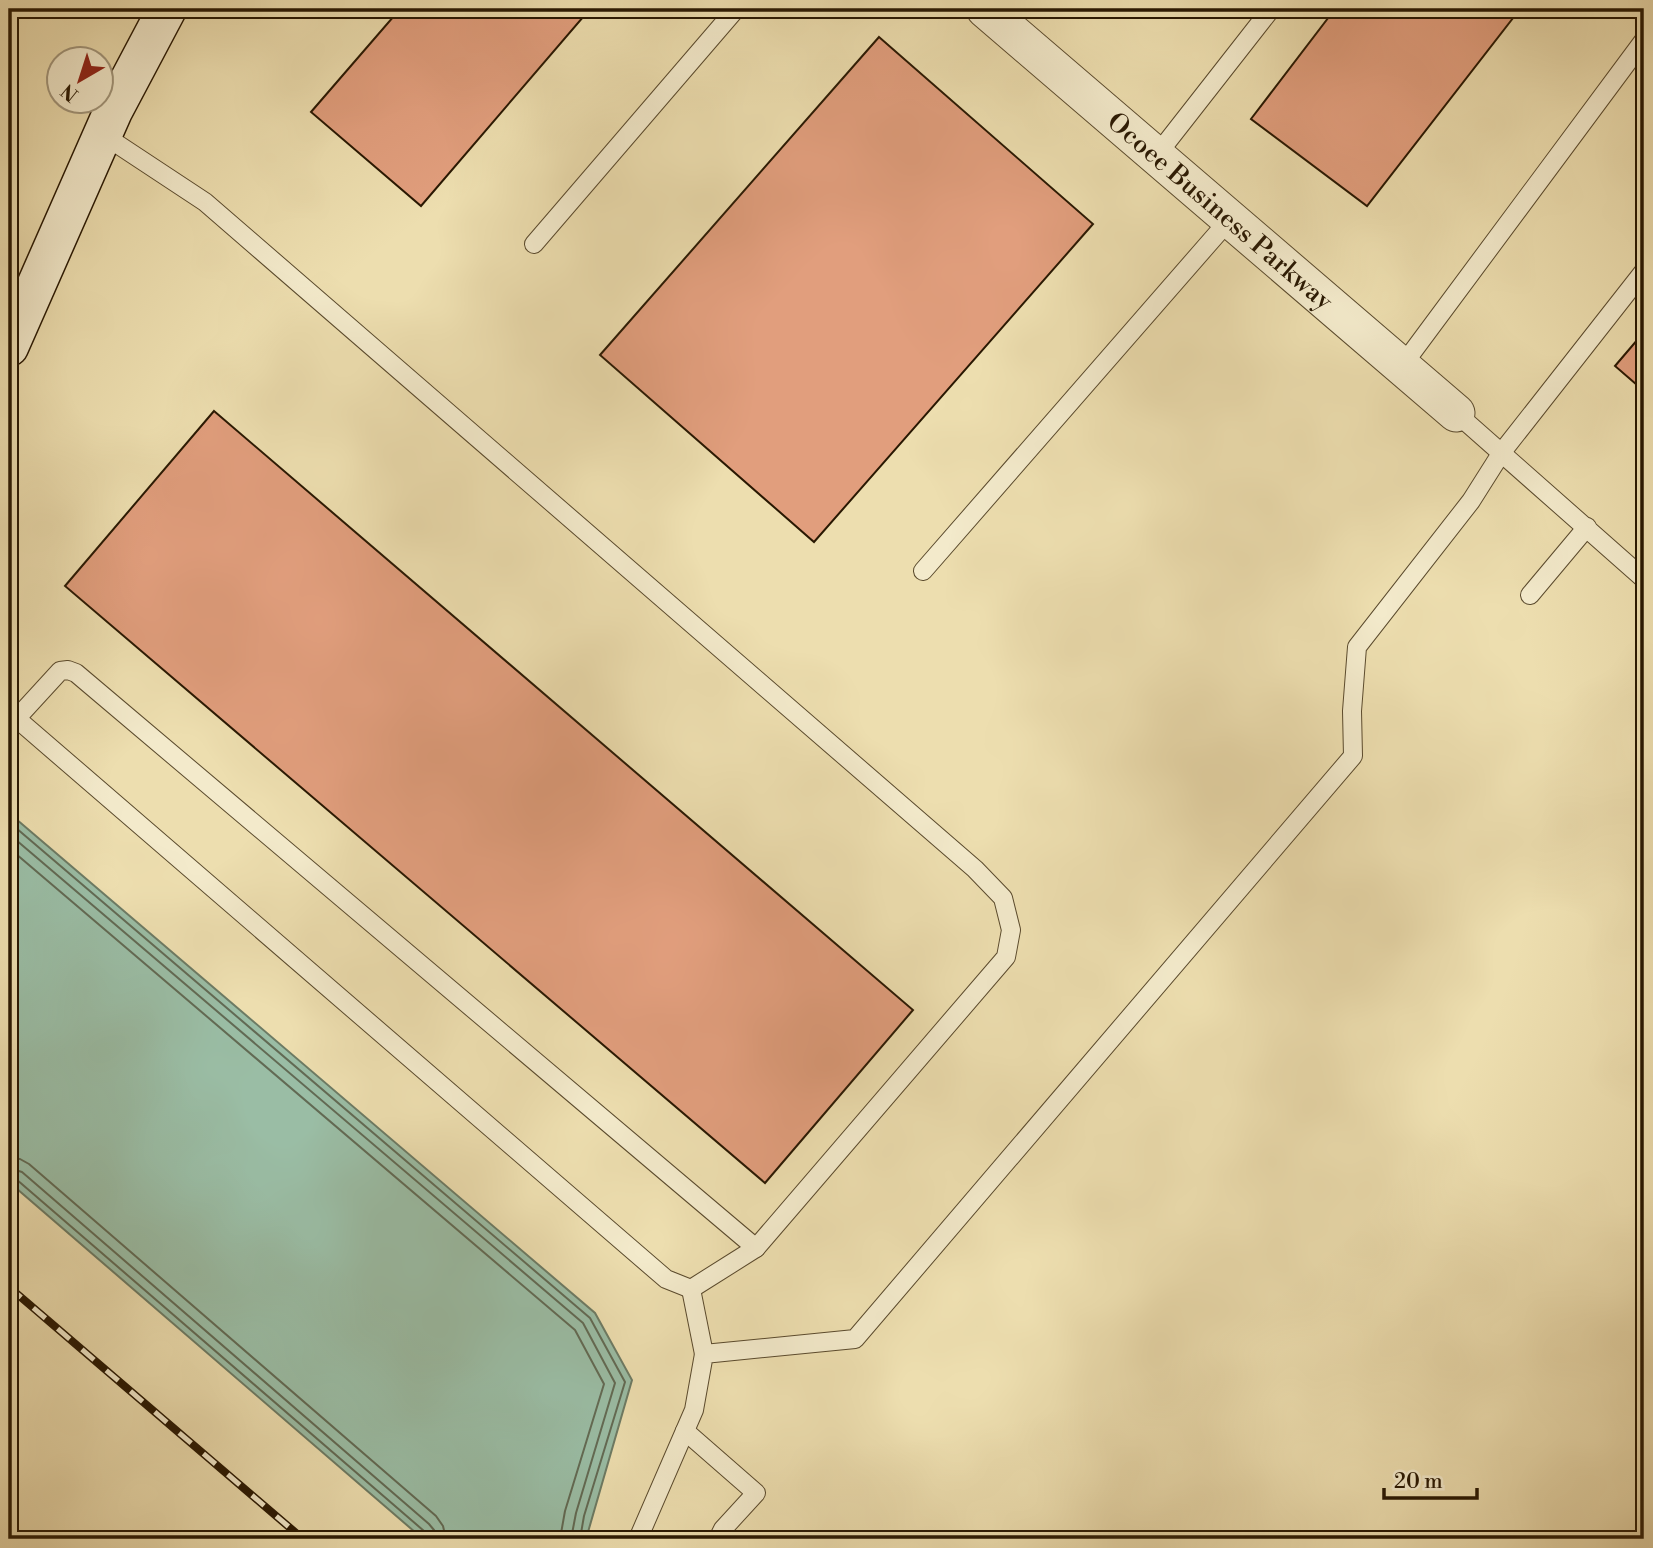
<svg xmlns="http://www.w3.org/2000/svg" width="1653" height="1548" viewBox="0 0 1653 1548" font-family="'Libre Bodoni',serif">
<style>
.water{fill:#9abda5;stroke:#6d7b64;stroke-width:2}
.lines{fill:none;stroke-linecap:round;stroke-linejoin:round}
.shore{stroke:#626a54;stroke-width:2}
.building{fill:#e19e7d;stroke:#291802;stroke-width:2}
.lane-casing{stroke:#5a4a2d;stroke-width:20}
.street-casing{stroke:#5a4a2d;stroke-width:39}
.secondary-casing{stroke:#291802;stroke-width:41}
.lane{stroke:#f3eacb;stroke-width:18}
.street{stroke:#f3eacb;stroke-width:37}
.secondary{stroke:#f3eacb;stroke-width:38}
.rail-casing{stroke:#291802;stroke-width:8}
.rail{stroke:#f3eacb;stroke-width:5;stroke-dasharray:16;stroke-linecap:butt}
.labels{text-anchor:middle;stroke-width:5;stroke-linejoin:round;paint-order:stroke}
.street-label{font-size:26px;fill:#291802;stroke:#f3eacb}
</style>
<rect width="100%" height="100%" fill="#eddeaf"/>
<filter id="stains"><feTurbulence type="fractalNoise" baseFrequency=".00286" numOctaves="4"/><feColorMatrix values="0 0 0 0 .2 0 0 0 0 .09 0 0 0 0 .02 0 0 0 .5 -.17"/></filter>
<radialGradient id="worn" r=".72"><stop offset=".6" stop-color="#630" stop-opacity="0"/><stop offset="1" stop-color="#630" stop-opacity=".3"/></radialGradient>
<polygon class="water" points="9,813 595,1313 632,1380 586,1539 423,1539 9,1182"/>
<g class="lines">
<g class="shore">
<polyline points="9,822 590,1318 625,1382 584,1516 580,1539"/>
<polyline points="9,834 583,1323 615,1383 576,1513 571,1539"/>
<polyline points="9,848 575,1330 604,1384 565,1511 560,1539"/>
<polyline points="9,1158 20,1159 29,1164 436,1516 443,1526 446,1539"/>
<polyline points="9,1168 22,1172 429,1524 434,1530 435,1539"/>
<polyline points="9,1177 16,1179 424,1531 426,1539"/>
</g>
</g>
<g class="building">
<polygon points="400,9 590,9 421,206 311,112"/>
<polygon points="1335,9 1520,9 1367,206 1251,119"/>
<polygon points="879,37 1093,224 814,542 600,355"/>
<polygon points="1644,332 1644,391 1615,366"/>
<polygon points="214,411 913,1010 765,1183 65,586"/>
</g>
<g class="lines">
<defs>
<g id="lane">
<polyline points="1156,156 1271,9"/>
<polyline points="534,244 736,9"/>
<polyline points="1402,366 1644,40"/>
<polyline points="1456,413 1644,579"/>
<polyline points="923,571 1230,219"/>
<polyline points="1530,595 1587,527"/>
<polyline points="9,712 666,1279 691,1289 756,1248 1006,957 1011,930 1003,898 975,869 205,202 102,134"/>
<polyline points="16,719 60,671 68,670 76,673 756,1248"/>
<polyline points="691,1289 704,1354"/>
<polyline points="685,1431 756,1493 723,1529 718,1539"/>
<polyline points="638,1539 694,1410 704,1354 855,1339 1353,756 1352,711 1357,647 1471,501 1502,452 1644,271"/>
</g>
<g id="street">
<path id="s1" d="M985,9l471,404"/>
</g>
<polyline id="secondary" points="9,347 113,111 167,9"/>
</defs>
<use href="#lane" class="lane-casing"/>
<use href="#street" class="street-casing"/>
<use href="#secondary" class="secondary-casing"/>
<use href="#lane" class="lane"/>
<use href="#street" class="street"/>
<use href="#secondary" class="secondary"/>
<defs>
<polyline id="rail" points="9,1287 303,1539"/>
</defs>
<use href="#rail" class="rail-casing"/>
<use href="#rail" class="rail"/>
</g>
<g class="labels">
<g class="street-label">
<text dy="9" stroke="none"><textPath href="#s1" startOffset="310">Ocoee Business Parkway</textPath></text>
</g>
</g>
<rect width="1653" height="1548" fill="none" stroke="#eddeaf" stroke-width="35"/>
<rect x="10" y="10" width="1632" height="1527" fill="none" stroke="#291802" stroke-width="3.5"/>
<rect x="18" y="18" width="1618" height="1513" fill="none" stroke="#291802" stroke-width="2"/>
<g transform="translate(80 80) rotate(219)"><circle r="33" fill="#f3eacb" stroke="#a2967b" stroke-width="2"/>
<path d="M0-5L12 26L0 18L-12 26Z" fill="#8f2418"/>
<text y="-10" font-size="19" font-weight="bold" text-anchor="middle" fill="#291802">N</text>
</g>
<path d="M1384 1488v10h93v-10" fill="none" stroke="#291802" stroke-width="3.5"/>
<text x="1394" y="1488" font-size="21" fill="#291802" stroke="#f3eacb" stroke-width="5" paint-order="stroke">20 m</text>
<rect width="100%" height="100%" filter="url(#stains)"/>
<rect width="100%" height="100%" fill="url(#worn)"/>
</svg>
